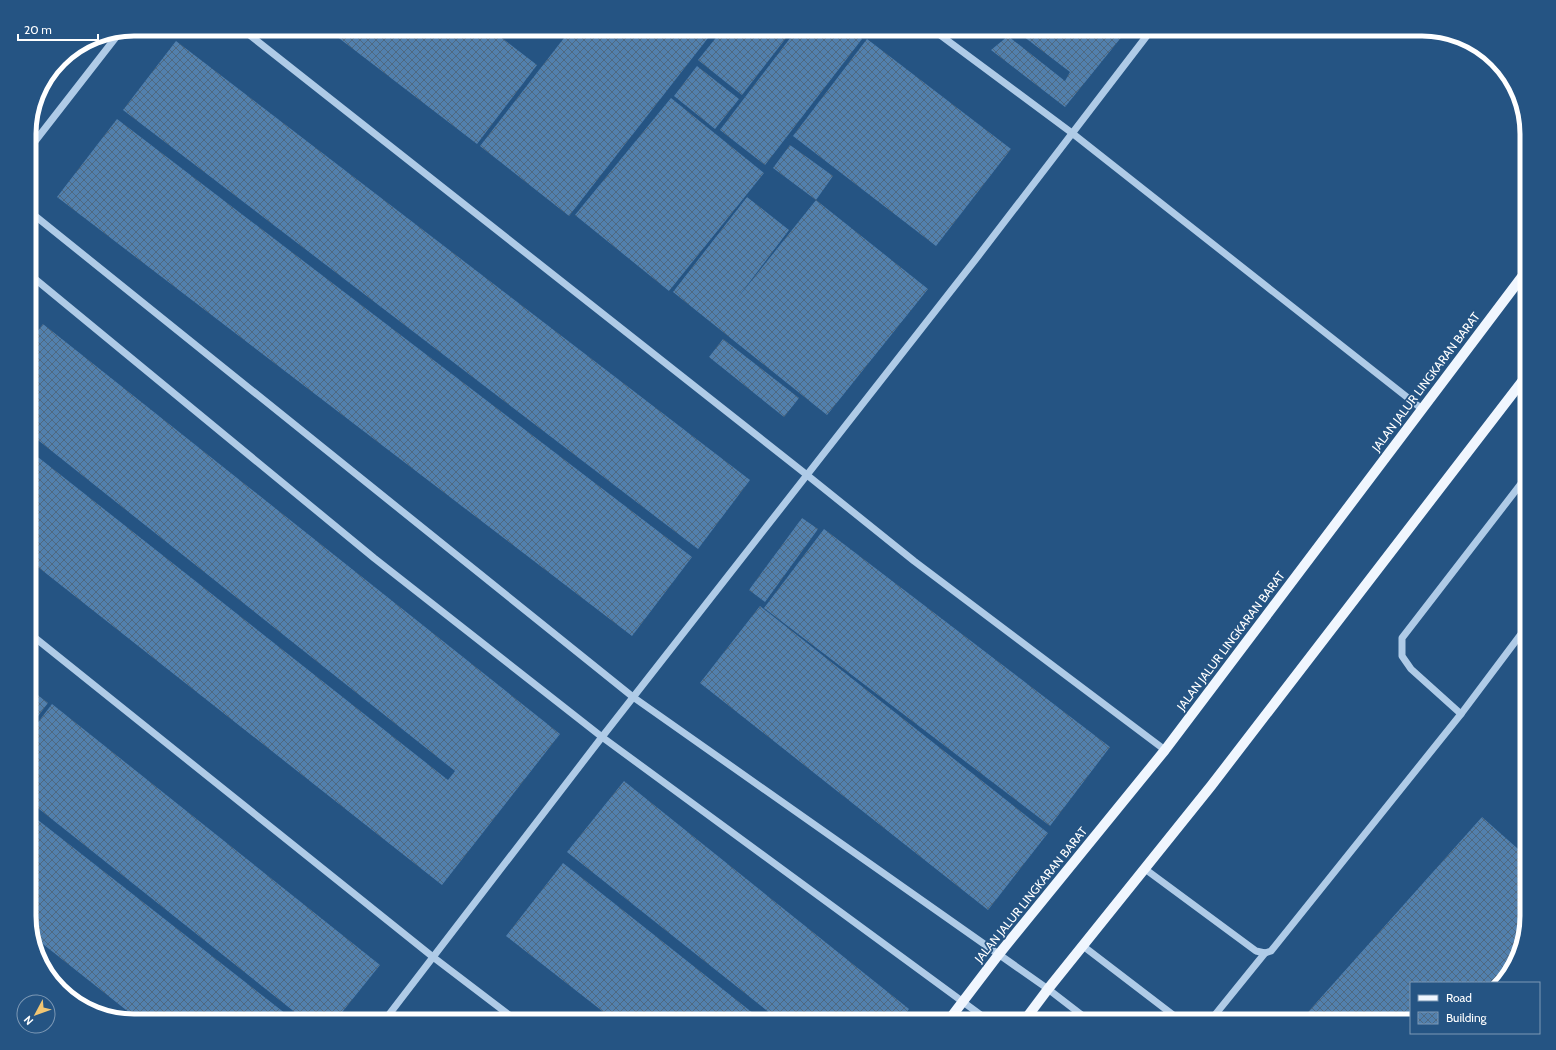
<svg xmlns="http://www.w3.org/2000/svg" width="1556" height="1050" viewBox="0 0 1556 1050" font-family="Cabin,sans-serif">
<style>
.building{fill:url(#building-cross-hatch)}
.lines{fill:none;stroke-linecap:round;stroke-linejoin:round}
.minor{stroke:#afcbe7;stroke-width:7}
.major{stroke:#f0f6fe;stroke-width:10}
.labels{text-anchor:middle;stroke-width:3.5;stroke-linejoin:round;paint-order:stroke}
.street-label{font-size:12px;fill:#fff;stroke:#255483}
.rim{fill:none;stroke:#fff;stroke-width:5}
</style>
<defs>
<pattern id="building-cross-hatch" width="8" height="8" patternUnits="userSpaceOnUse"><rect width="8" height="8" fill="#5280ad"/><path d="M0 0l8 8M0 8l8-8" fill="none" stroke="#4f6981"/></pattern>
</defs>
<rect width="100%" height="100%" fill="#255483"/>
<g class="building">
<polygon points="327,29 490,29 537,65 477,144"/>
<polygon points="571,29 715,29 569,216 480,146"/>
<polygon points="723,29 793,29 742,95 698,60"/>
<polygon points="797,29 849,29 862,39 765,165 720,130"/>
<polygon points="1016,29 1128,29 1065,107 991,50 1008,36 1065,81 1070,72 1015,30"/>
<polygon points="867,39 1011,149 936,246 793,136"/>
<polygon points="176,41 750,480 698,549 123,110"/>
<polygon points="72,52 63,64 59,61 60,60"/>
<polygon points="697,66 739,99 715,129 674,96"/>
<polygon points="671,98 764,173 669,291 575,215"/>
<polygon points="117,119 692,557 632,636 57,197"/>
<polygon points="790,145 833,176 816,200 928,289 827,415 673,292 747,197 789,230 736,300 816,200 773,168"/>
<polygon points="43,324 560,734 442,885 29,560 29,450 448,780 455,771 29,433 29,342"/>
<polygon points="723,339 799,398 784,417 709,357"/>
<polygon points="802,518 818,529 765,602 749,590"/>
<polygon points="824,529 1110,747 1050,826 764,608"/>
<polygon points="760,606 1048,833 988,910 700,683"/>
<polygon points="29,688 48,703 29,728"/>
<polygon points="52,704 380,965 335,1021 306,1021 29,801 29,734"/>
<polygon points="624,781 909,1009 900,1021 780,1021 567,852"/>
<polygon points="29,813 180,931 295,1021 140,1021 34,937 29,923"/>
<polygon points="1482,817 1527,857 1527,916 1509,975 1500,983 1411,983 1411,1021 1300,1021"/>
<polygon points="563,863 610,900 763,1021 615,1021 506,936"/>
<polygon points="448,1013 458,1021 441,1021"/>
</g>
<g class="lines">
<g class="minor">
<polyline points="242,29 807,475 914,561 1165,750"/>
<polyline points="932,29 1072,133 1422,409"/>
<polyline points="29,149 120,32"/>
<polyline points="29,211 633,697 1048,989 1083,1016 1085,1021"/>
<polyline points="29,274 374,558 602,737 989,1021"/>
<polyline points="29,633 433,957 517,1021"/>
<polyline points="1461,714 1411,669 1402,656 1402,638 1527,476"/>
<polyline points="1145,869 1256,951 1265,953 1271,951 1461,714 1527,626"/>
<polyline points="1083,946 1181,1021"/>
<polyline points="384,1021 602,737 979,255 1152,29"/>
<polyline points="1210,1021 1265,953"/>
</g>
<g class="major">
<polyline points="948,1021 999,954 1165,750 1527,270"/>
<polyline points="1024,1021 1048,989 1211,786 1527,375"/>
</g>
</g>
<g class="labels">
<g class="street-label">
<text transform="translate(1426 382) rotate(-53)" y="4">JALAN JALUR LINGKARAN BARAT</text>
<text transform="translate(1231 641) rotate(-53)" y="4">JALAN JALUR LINGKARAN BARAT</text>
<text transform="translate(1031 895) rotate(-51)" y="4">JALAN JALUR LINGKARAN BARAT</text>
</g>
</g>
<path d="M0 0H1556V1050H0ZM134 36H1422A98 98 0 0 1 1520 134V916A98 98 0 0 1 1422 1014H134A98 98 0 0 1 36 916V134A98 98 0 0 1 134 36Z" fill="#255483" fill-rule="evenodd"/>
<path class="rim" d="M134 36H1422A98 98 0 0 1 1520 134V916A98 98 0 0 1 1422 1014H134A98 98 0 0 1 36 916V134A98 98 0 0 1 134 36Z"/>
<rect x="1410" y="982" width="130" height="52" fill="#255483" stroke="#7c98b5"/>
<rect x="1418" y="995" width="20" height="6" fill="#f0f6fe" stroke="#7c98b5"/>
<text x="1446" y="1002" font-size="12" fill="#ffffff">Road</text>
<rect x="1418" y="1012" width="20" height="12" fill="url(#building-cross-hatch)" stroke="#7c98b5"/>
<text x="1446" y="1022" font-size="12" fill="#ffffff">Building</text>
<g transform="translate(36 1014) rotate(229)"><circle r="19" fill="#255483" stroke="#7c98b5"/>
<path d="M0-3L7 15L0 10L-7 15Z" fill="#f1c673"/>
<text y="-6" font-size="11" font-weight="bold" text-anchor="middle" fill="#ffffff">N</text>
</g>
<path d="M18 34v6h80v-6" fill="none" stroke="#ffffff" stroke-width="2"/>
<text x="24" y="34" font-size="12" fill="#ffffff" stroke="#255483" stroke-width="3" paint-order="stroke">20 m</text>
</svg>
